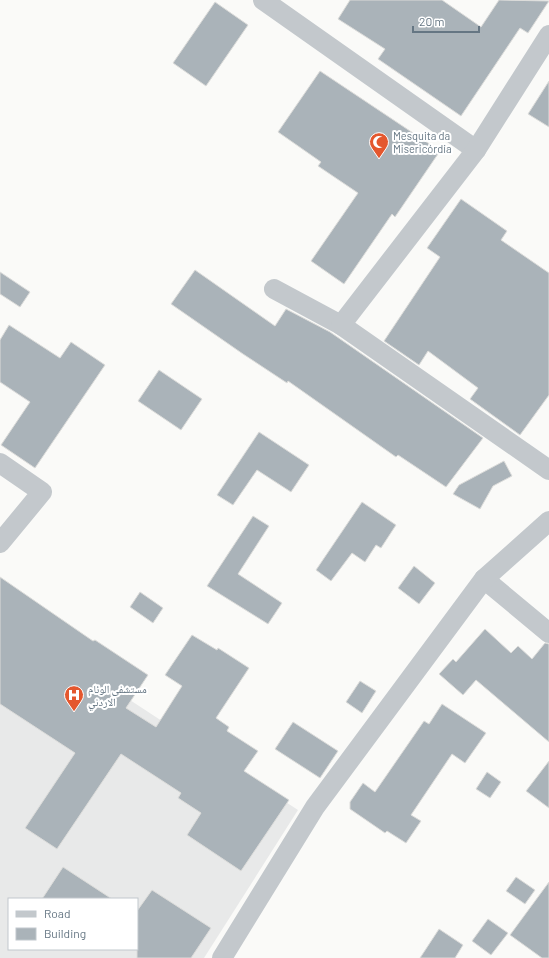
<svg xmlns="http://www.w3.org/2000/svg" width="549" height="958" viewBox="0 0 549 958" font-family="Barlow,'Noto Naskh Arabic',sans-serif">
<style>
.built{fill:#e8e9e9;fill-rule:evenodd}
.building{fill:#aab3b9;stroke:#dcdcda}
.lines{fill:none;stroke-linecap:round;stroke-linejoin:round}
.minor{stroke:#c3c8cc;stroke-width:20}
.labels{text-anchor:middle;stroke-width:4;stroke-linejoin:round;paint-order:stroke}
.poi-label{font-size:11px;fill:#657683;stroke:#fff;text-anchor:start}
</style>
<rect width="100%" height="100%" fill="#fafaf8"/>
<path class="built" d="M0,615l298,195 -94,148h-204zM9,899h128v50h-128z"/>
<g class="building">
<polygon points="350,0 442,0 481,27 499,0 549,1 528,33 520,28 461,116 378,59 385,49 338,19"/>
<polygon points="215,2 248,25 206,86 173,63"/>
<polygon points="320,71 440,151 395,217 392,214 344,284 311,261 358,193 318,166 321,162 278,132"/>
<polygon points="549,81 549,127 528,114"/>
<polygon points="461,199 507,231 501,240 549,273 549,395 520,435 470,399 478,388 428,351 419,365 384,341 440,257 427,248"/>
<polygon points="195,270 275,326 286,309 330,332 483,438 446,487 398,455 396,457 288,381 287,383 243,354 171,304"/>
<polygon points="0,272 30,292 20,307 0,294"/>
<polygon points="9,325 60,358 71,342 105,365 35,468 1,445 30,402 0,382 0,340"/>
<polygon points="159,370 202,399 181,430 138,401"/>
<polygon points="259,432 309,465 291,492 257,470 233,505 217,495"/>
<polygon points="504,461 512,476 493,486 480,509 453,494 459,485"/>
<polygon points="362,502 396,525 381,548 376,545 365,562 352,553 331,581 316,570"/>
<polygon points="253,516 269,526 238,574 282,603 268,624 207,586"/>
<polygon points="414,566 435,583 419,604 398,588"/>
<polygon points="0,577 93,641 95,640 148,675 126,708 156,727 182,686 165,675 192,635 217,650 218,648 249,668 216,718 229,727 227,731 258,751 244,771 289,800 241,871 187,835 201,813 178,798 181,793 121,754 57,849 25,828 75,753 0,704"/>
<polygon points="140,592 163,608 153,623 130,607"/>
<polygon points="485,629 511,653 518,646 532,659 545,643 549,644 549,742 476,680 463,695 439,674 453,659 456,662"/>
<polygon points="360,681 376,691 362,713 346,702"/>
<polygon points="442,704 486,733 465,763 452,754 411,815 421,821 406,843 387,831 385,833 350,809 350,802 363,783 375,792 424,721 429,724"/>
<polygon points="293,722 338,751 320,778 275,749"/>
<polygon points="549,761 549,808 526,791"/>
<polygon points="487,772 501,782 490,798 476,789"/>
<polygon points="63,867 112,899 42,899"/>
<polygon points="516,877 535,890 525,904 506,891"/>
<polygon points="549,882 549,958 542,958 510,935"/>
<polygon points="152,890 211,928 191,958 137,958 137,911"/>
<polygon points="488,919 508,933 491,955 472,941"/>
<polygon points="439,929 463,945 455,958 420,958"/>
</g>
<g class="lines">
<g class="minor">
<polyline points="263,0 476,150"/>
<polyline points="274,289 341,325 549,470"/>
<polyline points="341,325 476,150 549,35"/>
<polyline points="0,463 42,492 0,543"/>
<polyline points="484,579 549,633"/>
<polyline points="222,958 315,807 484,579 549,521"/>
</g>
</g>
<defs>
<symbol id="mosque-pin" viewBox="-11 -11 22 30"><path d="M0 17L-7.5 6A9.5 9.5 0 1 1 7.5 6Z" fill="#e4572e" stroke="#fff"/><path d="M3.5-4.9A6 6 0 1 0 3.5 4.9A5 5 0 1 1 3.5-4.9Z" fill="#fff"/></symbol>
<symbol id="hospital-pin" viewBox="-11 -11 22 30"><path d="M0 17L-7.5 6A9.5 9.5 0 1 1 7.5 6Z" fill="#e4572e" stroke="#fff"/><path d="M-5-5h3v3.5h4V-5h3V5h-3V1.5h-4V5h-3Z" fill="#fff"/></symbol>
</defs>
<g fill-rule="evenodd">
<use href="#mosque-pin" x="368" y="131" width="22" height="30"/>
<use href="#hospital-pin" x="63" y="684" width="22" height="30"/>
</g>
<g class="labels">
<g class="poi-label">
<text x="393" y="140">Mesquita da<tspan x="393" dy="13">Misericórdia</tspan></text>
<text x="88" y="693">مستشفى الوئام<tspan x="88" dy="13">الاردني</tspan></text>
</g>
</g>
<rect x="8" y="898" width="130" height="52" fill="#ffffff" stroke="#c1c8cd"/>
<rect x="16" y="911" width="20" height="6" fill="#c3c8cc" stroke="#c1c8cd"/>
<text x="44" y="918" font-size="12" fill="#657683">Road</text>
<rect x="16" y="928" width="20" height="12" fill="#aab3b9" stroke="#c1c8cd"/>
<text x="44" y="938" font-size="12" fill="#657683">Building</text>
<path d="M413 26v6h66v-6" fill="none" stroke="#657683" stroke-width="2"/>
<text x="419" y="26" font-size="12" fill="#657683" stroke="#ffffff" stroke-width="3" paint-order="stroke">20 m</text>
</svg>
